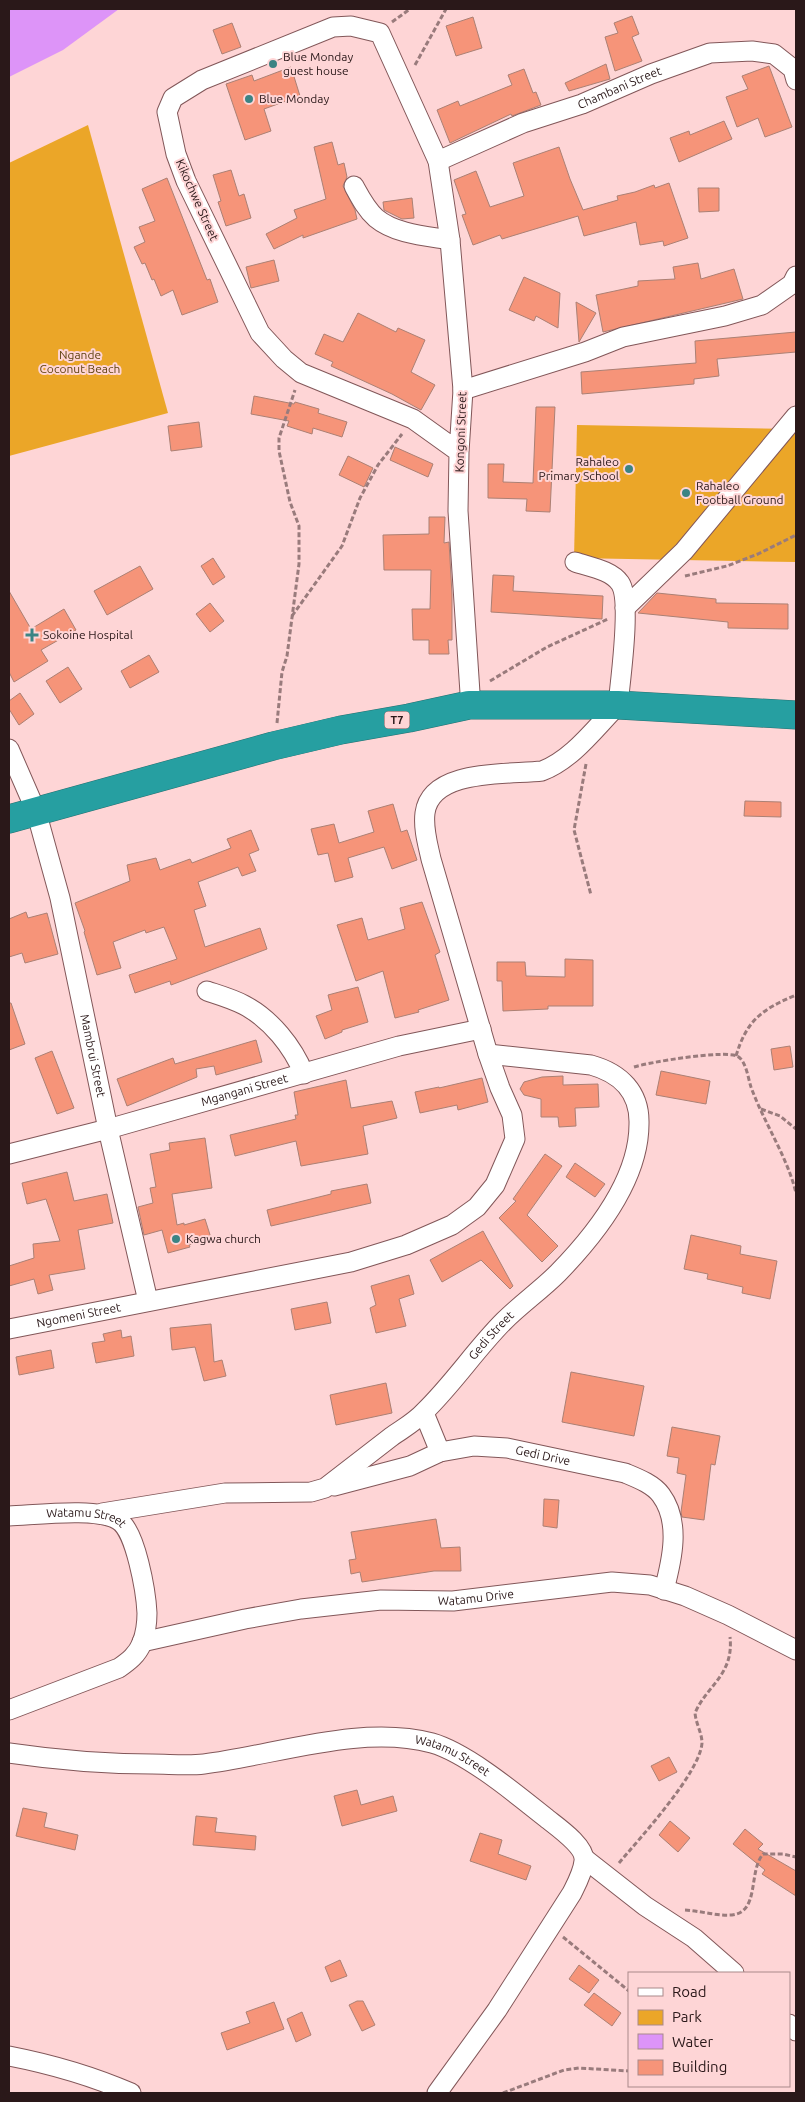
<svg xmlns="http://www.w3.org/2000/svg" width="805" height="2102" viewBox="0 0 805 2102" font-family="Ubuntu,sans-serif">
<style>
.green{fill:#eba628}
.water{fill:#dd94f8}
.building{fill:#f69479;stroke:#ab8074}
.lines{fill:none;stroke-linecap:round;stroke-linejoin:round}
.minor-casing{stroke:#825759;stroke-width:21}
.highway-casing{stroke:#277071;stroke-width:29}
.path{stroke:#997b7c;stroke-width:3;stroke-dasharray:5 2.5;stroke-linecap:butt}
.minor{stroke:#fff;stroke-width:19}
.highway{stroke:#269fa1;stroke-width:28}
.poi-dot{fill:#3b8484;stroke:#fed5d6;stroke-width:2}
.labels{text-anchor:middle;stroke-width:4;stroke-linejoin:round;paint-order:stroke}
.shield{fill:#fed5d6;stroke:#6a5152;stroke-width:1}
.shield-label{font-size:11px;font-weight:bold;fill:#2a1819}
.poi-label{font-size:12px;fill:#2a1819;stroke:#fed5d6;text-anchor:start}
.street-label{font-size:12px;fill:#2a1819;stroke:#fed5d6}
.park-label{font-size:12px;fill:#614413;stroke:#fed5d6}
</style>
<rect width="100%" height="100%" fill="#fed5d6"/>
<g class="green">
<polygon points="88,125 168,413 9,456 9,163"/>
<polygon points="577,425 796,429 796,562 574,558"/>
</g>
<polygon class="water" points="9,9 119,9 63,50 9,77"/>
<g class="building">
<polygon points="632,16 639,34 632,37 642,61 615,71 605,37 618,33 614,23"/>
<polygon points="473,17 482,48 456,56 446,26"/>
<polygon points="232,23 241,47 222,54 213,30"/>
<polygon points="606,64 610,79 569,91 565,83"/>
<polygon points="769,66 792,127 765,137 758,118 737,127 726,97 748,89 742,76"/>
<polygon points="291,67 300,96 264,109 271,131 245,140 226,84 252,75 254,81"/>
<polygon points="524,69 533,93 536,92 541,105 512,116 511,114 450,143 437,110 458,101 460,106 512,85 508,75"/>
<polygon points="724,121 732,139 679,162 670,138 689,131 690,135"/>
<polygon points="332,142 338,165 344,163 347,177 343,186 355,210 357,219 303,238 303,235 274,249 266,234 297,218 294,210 326,199 314,147"/>
<polygon points="559,147 570,179 583,210 618,200 617,196 635,192 654,185 655,188 669,183 688,238 664,246 663,241 640,245 636,222 584,236 578,216 502,239 500,235 473,245 462,215 466,214 454,180 476,171 490,207 524,196 513,163"/>
<polygon points="231,170 239,196 244,194 251,218 226,226 218,202 221,201 213,175"/>
<polygon points="167,178 207,280 210,279 218,302 182,315 173,290 161,296 154,279 152,280 145,263 142,264 134,247 145,242 139,227 155,221 142,189"/>
<polygon points="698,188 719,188 719,211 699,212"/>
<polygon points="412,198 414,218 402,219 384,210 383,202"/>
<polygon points="274,260 279,281 251,288 246,267"/>
<polygon points="698,263 701,279 734,269 743,299 603,332 596,295 638,286 638,281 675,279 673,267"/>
<polygon points="524,277 560,293 558,328 536,316 534,321 509,310"/>
<polygon points="576,302 596,313 579,342"/>
<polygon points="358,313 396,332 398,328 425,340 411,372 435,385 421,410 392,394 331,366 333,362 315,354 324,334 343,342"/>
<polygon points="796,332 796,352 717,359 719,376 694,379 694,384 582,394 581,372 696,363 695,341"/>
<polygon points="254,396 294,404 295,402 319,409 318,413 347,422 342,437 313,428 312,434 287,426 289,421 251,414"/>
<polygon points="536,407 555,407 550,512 526,511 527,499 488,498 488,464 504,464 503,482 533,483"/>
<polygon points="199,422 202,447 171,451 168,426"/>
<polygon points="395,447 433,464 428,477 390,460"/>
<polygon points="348,456 373,468 364,487 339,475"/>
<polygon points="429,517 445,517 444,543 449,542 452,594 452,640 448,640 449,654 429,654 429,640 413,640 412,609 430,609 431,570 384,570 383,535 429,534"/>
<polygon points="213,558 225,577 213,585 201,566"/>
<polygon points="140,566 153,589 107,615 94,591"/>
<polygon points="493,575 514,576 513,591 603,596 602,619 491,612"/>
<polygon points="9,591 31,629 64,609 76,630 41,650 48,661 14,682 9,672"/>
<polygon points="657,593 716,599 716,603 788,604 788,629 728,628 728,622 638,613"/>
<polygon points="210,603 224,621 210,632 196,614"/>
<polygon points="149,655 159,672 130,688 121,671"/>
<polygon points="68,667 82,689 60,703 46,681"/>
<polygon points="20,693 34,714 19,725 9,709 9,701"/>
<polygon points="745,801 781,802 781,817 744,816"/>
<polygon points="393,804 401,832 407,830 417,860 392,869 384,847 348,858 353,877 335,882 328,853 318,855 311,829 334,824 339,843 374,832 368,811"/>
<polygon points="251,830 259,850 249,854 256,871 242,876 238,867 198,882 206,906 194,910 205,947 260,928 267,949 171,985 170,981 135,993 129,975 177,959 164,927 146,933 145,930 113,942 121,968 97,975 84,932 85,931 75,903 130,881 127,865 156,858 160,870 190,859 192,863 231,848 227,839"/>
<polygon points="422,902 440,952 435,955 449,1000 418,1010 419,1012 395,1018 383,971 356,981 337,925 362,918 368,940 405,929 400,908"/>
<polygon points="26,912 28,918 47,913 58,954 25,963 22,953 9,957 9,919"/>
<polygon points="565,959 593,960 593,1006 548,1006 548,1009 503,1011 502,981 497,981 497,962 525,962 526,976 565,977"/>
<polygon points="358,987 368,1022 342,1030 342,1032 325,1039 316,1016 332,1010 328,995"/>
<polygon points="9,1003 11,1003 25,1044 9,1050"/>
<polygon points="256,1040 262,1062 216,1075 214,1066 196,1069 197,1077 127,1106 117,1079 173,1058 175,1064"/>
<polygon points="790,1046 793,1067 774,1070 771,1049"/>
<polygon points="52,1051 74,1108 57,1114 35,1058"/>
<polygon points="661,1071 710,1081 706,1104 656,1095"/>
<polygon points="563,1076 563,1085 598,1084 599,1107 575,1108 576,1126 559,1127 558,1117 541,1117 541,1099 524,1095 520,1089 524,1082 542,1077"/>
<polygon points="482,1078 488,1102 458,1110 457,1105 420,1113 415,1092 439,1087 439,1088"/>
<polygon points="346,1080 351,1108 392,1101 397,1118 363,1126 368,1154 301,1166 296,1141 235,1156 230,1135 296,1119 295,1115 298,1115 294,1092"/>
<polygon points="205,1138 212,1188 172,1194 177,1225 184,1223 184,1225 205,1219 211,1238 189,1245 190,1247 168,1253 162,1230 144,1235 138,1207 153,1203 150,1188 156,1187 150,1154 170,1150 169,1143"/>
<polygon points="545,1154 562,1166 527,1215 558,1246 542,1262 499,1218 516,1201 513,1199"/>
<polygon points="575,1163 605,1184 595,1197 566,1177"/>
<polygon points="67,1172 74,1201 107,1194 113,1223 78,1230 85,1269 49,1275 53,1290 38,1294 34,1279 9,1286 9,1266 34,1258 33,1244 60,1241 46,1199 27,1204 22,1183"/>
<polygon points="367,1184 371,1203 271,1226 267,1210 331,1194 331,1191"/>
<polygon points="483,1231 513,1286 510,1289 481,1260 442,1282 430,1260"/>
<polygon points="691,1235 741,1246 740,1254 777,1261 770,1299 742,1293 743,1287 707,1279 708,1274 684,1269"/>
<polygon points="409,1275 414,1294 399,1299 406,1326 376,1333 370,1308 376,1305 371,1286"/>
<polygon points="327,1302 331,1323 295,1330 291,1309"/>
<polygon points="211,1324 214,1362 222,1360 226,1376 204,1381 195,1347 172,1350 170,1328"/>
<polygon points="121,1330 122,1338 131,1336 134,1356 96,1363 92,1343 105,1341 103,1334"/>
<polygon points="51,1350 54,1368 19,1375 16,1357"/>
<polygon points="571,1372 644,1386 634,1436 562,1422"/>
<polygon points="386,1383 392,1413 336,1425 330,1395"/>
<polygon points="672,1427 720,1436 715,1465 711,1464 704,1520 682,1517 681,1512 686,1475 677,1473 679,1458 667,1456"/>
<polygon points="544,1499 559,1500 557,1528 543,1526"/>
<polygon points="436,1519 441,1548 460,1547 461,1571 434,1571 362,1582 360,1572 351,1574 349,1560 356,1559 351,1532"/>
<polygon points="669,1757 677,1772 659,1781 651,1766"/>
<polygon points="357,1790 361,1805 393,1796 397,1811 342,1826 334,1796"/>
<polygon points="23,1808 47,1813 44,1827 78,1835 75,1850 16,1836"/>
<polygon points="196,1816 217,1818 215,1832 256,1836 255,1850 193,1845"/>
<polygon points="670,1821 690,1838 678,1852 659,1835"/>
<polygon points="745,1829 763,1844 758,1849 796,1871 796,1896 762,1874 765,1870 733,1844"/>
<polygon points="480,1833 502,1840 498,1854 531,1866 526,1880 470,1861"/>
<polygon points="340,1960 347,1976 331,1982 325,1967"/>
<polygon points="579,1965 599,1980 589,1993 569,1979"/>
<polygon points="594,1993 621,2013 612,2026 584,2005"/>
<polygon points="357,2001 363,2001 375,2025 362,2031 349,2005"/>
<polygon points="274,2002 284,2029 227,2050 221,2033 250,2023 246,2012"/>
<polygon points="302,2012 311,2035 296,2042 287,2019"/>
</g>
<g class="lines">
<defs>
<g id="minor">
<path id="s1" d="M438,161l85,-38 59,-19 69,-30 59,-21 42,-2 22,3 19,15 3,11"/>
<path d="M354,186c6,11 12,23 22,32 19,16 50,18 74,22"/>
<polyline points="463,390 585,352 623,337 725,316 762,305 792,284 796,276"/>
<polyline points="459,452 413,419 301,373 284,359 260,333 186,181 176,154 167,112 173,98 202,80 333,27 351,26 380,33 438,161 450,240 463,390 459,452 458,511 470,693 469,705"/>
<polyline points="625,608 684,551 796,416"/>
<path id="s2" d="M9,749l27,62 24,87 48,231 40,172"/>
<path d="M207,991c12,4 26,8 37,14 27,14 49,42 60,69"/>
<path id="s3" d="M9,1154l99,-25 291,-83 82,-17"/>
<path id="s4" d="M9,1329l342,-67 55,-17 46,-20 25,-18 18,-22 20,-46 -3,-24 -12,-27 -12,-34 -57,-195c-3,-14 -8,-30 -6,-46 6,-45 84,-38 117,-42 31,-12 53,-43 76,-66 2,-23 14,-105 2,-122 -9,-13 -30,-16 -45,-21"/>
<polyline points="424,1413 440,1452"/>
<path id="s5" d="M334,1486l76,-20 30,-14 34,-6 33,2 118,25c12,5 28,11 36,22 20,27 11,65 3,95"/>
<path id="s6" d="M102,1513l123,-20 86,-1 14,-4c22,-17 44,-34 66,-51 11,-8 24,-15 33,-25 29,-28 52,-63 80,-91 17,-17 37,-31 54,-48 38,-39 81,-93 81,-149 1,-32 -19,-51 -48,-59l-103,-11"/>
<path id="s7" d="M9,1516c27,-1 88,-9 109,4 18,10 28,73 29,93 0,9 -2,22 -5,30 -5,12 -13,18 -23,25l-110,42"/>
<path id="s8" d="M142,1642l103,-23 56,-10 80,-9 72,1 159,-19 38,3 35,11 43,19 68,35"/>
<path id="s9" d="M9,1753c48,7 94,11 143,11 17,0 35,2 52,0 72,-9 157,-40 228,-21 35,10 84,51 113,74 11,9 41,29 39,44 -1,11 -7,22 -12,32l-75,117 -60,83"/>
<polyline points="585,1859 645,1906 694,1938 734,1973"/>
<polyline points="789,2024 796,2031"/>
<path d="M9,2056c41,8 83,20 122,37"/>
</g>
<polyline id="highway" points="9,819 273,746 341,730 409,718 469,705 618,705 796,715"/>
</defs>
<use href="#minor" class="minor-casing"/>
<use href="#highway" class="highway-casing"/>
<g class="path">
<polyline points="392,22 410,9"/>
<polyline points="415,65 446,9"/>
<polyline points="685,576 727,566 758,554 796,535"/>
<polyline points="292,616 342,546 360,498 378,465 402,434"/>
<polyline points="490,681 547,647 608,619"/>
<polyline points="277,723 282,672 287,656 299,564 299,526 290,502 279,451 279,438 295,390"/>
<polyline points="586,764 574,830 591,895"/>
<path d="M736,1056c11,-37 27,-47 60,-61"/>
<path d="M634,1067c16,-5 89,-17 103,-11 9,4 11,22 14,31 13,36 36,69 45,106"/>
<polyline points="761,1109 780,1116 796,1129"/>
<path d="M619,1863c20,-24 81,-90 83,-120 0,-10 -6,-19 -7,-30 12,-28 39,-38 35,-76"/>
<path d="M685,1910c16,1 31,6 47,5 28,-3 16,-43 31,-61h20l13,3"/>
<polyline points="563,1937 629,1991"/>
<polyline points="503,2093 564,2070 579,2068 629,2071"/>
</g>
<use href="#minor" class="minor"/>
<use href="#highway" class="highway"/>
</g>
<g class="poi-dot">
<circle cx="273" cy="64" r="5"/>
<circle cx="249" cy="99" r="5"/>
<circle cx="629" cy="469" r="5"/>
<circle cx="686" cy="493" r="5"/>
<path d="M29.5 627.5h5v5h5v5h-5v5h-5v-5h-5v-5h5z"/>
<circle cx="176" cy="1239" r="5"/>
</g>
<g class="labels">
<rect class="shield" x="384.5" y="711.5" width="25" height="17" rx="4"/>
<g class="shield-label">
<text x="397" y="724">T7</text>
</g>
<g class="poi-label">
<text x="283" y="61">Blue Monday<tspan x="283" dy="14">guest house</tspan></text>
<text x="259" y="103">Blue Monday</text>
<text x="619" y="466" text-anchor="end">Rahaleo<tspan x="619" dy="14">Primary School</tspan></text>
<text x="696" y="490">Rahaleo<tspan x="696" dy="14">Football Ground</tspan></text>
<text x="43" y="639">Sokoine Hospital</text>
<text x="186" y="1243">Kagwa church</text>
</g>
<g class="street-label">
<text dy="4" stroke="none"><textPath href="#s1" startOffset="196">Chambani Street</textPath></text>
<text transform="translate(197 200) rotate(66)" y="4">Kikochwe Street</text>
<text transform="translate(461 432) rotate(-88)" y="4">Kongoni Street</text>
<text dy="4" stroke="none"><textPath href="#s2" startOffset="319">Mambrui Street</textPath></text>
<text dy="4" stroke="none"><textPath href="#s3" startOffset="244">Mgangani Street</textPath></text>
<text dy="4" stroke="none"><textPath href="#s4" startOffset="71">Ngomeni Street</textPath></text>
<text dy="4" stroke="none"><textPath href="#s6" startOffset="452">Gedi Street</textPath></text>
<text dy="4" stroke="none"><textPath href="#s5" startOffset="216">Gedi Drive</textPath></text>
<text dy="4" stroke="none"><textPath href="#s7" startOffset="78">Watamu Street</textPath></text>
<text dy="4" stroke="none"><textPath href="#s8" startOffset="338">Watamu Drive</textPath></text>
<text dy="4" stroke="none"><textPath href="#s9" startOffset="450">Watamu Street</textPath></text>
</g>
<g class="park-label">
<text x="80" y="359">Ngande<tspan x="80" dy="14">Coconut Beach</tspan></text>
</g>
</g>
<rect width="805" height="2102" fill="none" stroke="#2a1819" stroke-width="20"/>
<rect x="628" y="1972" width="162" height="115" fill="#fed5d6" stroke="#a9898a"/>
<rect x="638" y="1988" width="25" height="8" fill="#ffffff" stroke="#a9898a"/>
<text x="672" y="1997" font-size="15" fill="#2a1819">Road</text>
<rect x="638" y="2010" width="25" height="15" fill="#eba628" stroke="#a9898a"/>
<text x="672" y="2022" font-size="15" fill="#2a1819">Park</text>
<rect x="638" y="2034" width="25" height="15" fill="#dd94f8" stroke="#a9898a"/>
<text x="672" y="2047" font-size="15" fill="#2a1819">Water</text>
<rect x="638" y="2060" width="25" height="15" fill="#f69479" stroke="#a9898a"/>
<text x="672" y="2072" font-size="15" fill="#2a1819">Building</text>
</svg>
